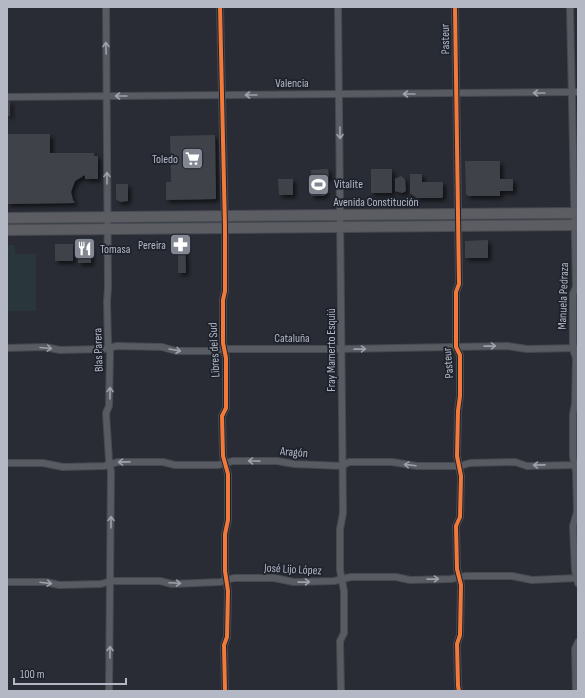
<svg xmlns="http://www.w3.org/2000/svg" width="585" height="698" viewBox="0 0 585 698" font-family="'Sofia Sans Condensed',sans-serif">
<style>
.green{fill:#29363b}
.building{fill:#404349;filter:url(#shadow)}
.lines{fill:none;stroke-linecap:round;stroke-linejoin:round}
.street-casing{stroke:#46494e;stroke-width:8}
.primary-casing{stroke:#464951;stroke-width:12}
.street{stroke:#585b62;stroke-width:6}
.primary{stroke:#5b5d63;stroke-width:10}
.cycleway-casing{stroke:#1d222d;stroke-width:6}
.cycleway{stroke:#f17a3a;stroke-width:4}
.oneway{stroke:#9ca1ac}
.labels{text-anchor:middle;stroke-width:3.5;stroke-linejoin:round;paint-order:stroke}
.street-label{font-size:12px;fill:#b3b8c4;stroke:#1d222d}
.poi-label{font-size:12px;fill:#b3b8c4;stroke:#1d222d;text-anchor:end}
</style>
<defs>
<filter id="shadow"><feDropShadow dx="3" dy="3" stdDeviation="2" flood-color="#0009"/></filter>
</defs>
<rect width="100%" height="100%" fill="#292c34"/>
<g class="green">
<polygon points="447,219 447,221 354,222 352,221 353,220"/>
<polygon points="237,220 330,220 331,222 237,223"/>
<polygon points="118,221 214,221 214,223 118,224"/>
<polygon points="7,222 96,222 96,224 7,225"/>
<polygon points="7,245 15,245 15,254 36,254 36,311 7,311"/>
</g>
<g class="building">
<rect x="7" y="101" width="3" height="15"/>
<polygon points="7,134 50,134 50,153 94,153 94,156 98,156 98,179 85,179 85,175 75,181 71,192 73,200 75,203 7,204"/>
<polygon points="215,135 216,199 166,200 166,182 171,182 170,136"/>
<polygon points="465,161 500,161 500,179 513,179 513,191 500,191 500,196 468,196 466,194"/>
<polygon points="328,169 329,179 325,179 325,196 311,196 311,170"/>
<rect x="371" y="169" width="21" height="24"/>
<polygon points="410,174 422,174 422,182 443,182 443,196 442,198 417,198 410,193"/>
<polygon points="401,176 405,179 406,191 402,193 395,191 395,179"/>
<polygon points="278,179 293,179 293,195 279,195"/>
<polygon points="116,184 128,184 128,201 120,202 116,199"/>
<polygon points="488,240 488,258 465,258 465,241"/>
<polygon points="185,241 186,273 178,273 178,242"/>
<rect x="55" y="244" width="18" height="17"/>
<polygon points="76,244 88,244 91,247 91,263 78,263 78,254 76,255"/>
</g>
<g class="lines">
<defs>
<g id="street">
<polyline points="106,7 108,288 107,301 108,343 110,352 109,406 106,413 109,460 111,472 109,691"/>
<polyline points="220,7 225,228 225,291 223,300 223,343 226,358 226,408 222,416 223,456 228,474 228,520 225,534 225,571 228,591 227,637 224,645 225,691"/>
<polyline points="338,7 343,513 340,529 340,570 344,591 344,633 340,641 341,691"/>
<polyline points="455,7 459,284 456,292 456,347 460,355 460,396 458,411 457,456 461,476 460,517 456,526 457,569 461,585 460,635 457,644 458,686 459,691"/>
<polyline points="570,7 576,287 573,294 573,349 576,358 575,404 573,414 573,457 576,471 577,512 573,526 575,570 578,583"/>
<polyline points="7,97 578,92"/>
<polyline points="7,348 45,347 60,350 104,349 117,346 162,347 176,351 214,351 223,349 341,349 507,346 527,349 578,348"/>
<polyline points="7,463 43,463 63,467 104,466 118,462 163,462 175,465 218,465 233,461 277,461 294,464 342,466 349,462 392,462 417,466 460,466 470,463 515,462 527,466 575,465 578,464"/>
<polyline points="7,582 46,582 59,585 101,584 111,581 160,581 172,584 220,582 234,578 274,578 294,582 334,581 351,577 396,577 410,580 451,579 466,576 512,576 532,580 578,578"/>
<polyline points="576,691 575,649 578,642"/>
</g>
<g id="primary">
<polyline points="7,218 578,213"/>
<polyline points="7,230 578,225"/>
</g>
</defs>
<use href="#street" class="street-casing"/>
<use href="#primary" class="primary-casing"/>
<use href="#street" class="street"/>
<use href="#primary" class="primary"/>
<defs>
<g id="cycleway">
<polyline points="220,7 225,228 225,291 223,300 223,343 226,358 226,408 222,416 223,456 228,474 228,520 225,534 225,571 228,591 227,637 224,645 225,691"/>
<polyline points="455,7 459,284 456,292 456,347 460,355 460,396 458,411 457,456 461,476 460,517 456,526 457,569 461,585 460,635 457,644 458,686 459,691"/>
</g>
</defs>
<use href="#cycleway" class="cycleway-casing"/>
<use href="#cycleway" class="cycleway"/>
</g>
<defs><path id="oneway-shaft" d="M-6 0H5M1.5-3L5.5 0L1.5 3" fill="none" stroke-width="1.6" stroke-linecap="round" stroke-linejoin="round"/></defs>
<g class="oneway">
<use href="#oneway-shaft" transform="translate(106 48) rotate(-91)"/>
<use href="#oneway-shaft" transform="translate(539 93) rotate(180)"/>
<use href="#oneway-shaft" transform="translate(409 94) rotate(180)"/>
<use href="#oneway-shaft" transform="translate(251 95) rotate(180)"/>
<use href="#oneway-shaft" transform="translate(121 96) rotate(180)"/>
<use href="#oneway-shaft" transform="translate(340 133) rotate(89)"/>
<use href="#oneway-shaft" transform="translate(107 178) rotate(-90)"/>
<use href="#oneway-shaft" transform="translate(490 346) rotate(-1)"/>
<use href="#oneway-shaft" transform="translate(46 348) rotate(5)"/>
<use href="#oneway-shaft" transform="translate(360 349) rotate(-1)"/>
<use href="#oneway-shaft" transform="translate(175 350) rotate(10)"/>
<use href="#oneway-shaft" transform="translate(110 393) rotate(-89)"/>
<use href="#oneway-shaft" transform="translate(254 461) rotate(-179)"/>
<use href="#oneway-shaft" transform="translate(124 462) rotate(179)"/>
<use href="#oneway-shaft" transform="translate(410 465) rotate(-173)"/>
<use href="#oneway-shaft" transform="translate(539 465) rotate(179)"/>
<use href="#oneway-shaft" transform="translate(111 522) rotate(-90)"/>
<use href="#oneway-shaft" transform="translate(433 579) rotate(-1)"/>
<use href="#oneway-shaft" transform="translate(304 582) rotate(-1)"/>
<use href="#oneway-shaft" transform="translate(46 583) rotate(7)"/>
<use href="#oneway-shaft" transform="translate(175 583) rotate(3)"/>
<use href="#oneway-shaft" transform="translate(110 652) rotate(-89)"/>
</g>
<defs>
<symbol id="supermarket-square" viewBox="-11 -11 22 22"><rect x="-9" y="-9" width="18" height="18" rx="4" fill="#838792" stroke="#1d222d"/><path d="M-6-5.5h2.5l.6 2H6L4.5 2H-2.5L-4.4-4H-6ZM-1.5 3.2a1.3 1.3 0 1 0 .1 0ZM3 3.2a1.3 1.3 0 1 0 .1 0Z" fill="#fff"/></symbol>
<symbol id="stadium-square" viewBox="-11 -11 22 22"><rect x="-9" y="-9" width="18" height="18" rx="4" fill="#838792" stroke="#1d222d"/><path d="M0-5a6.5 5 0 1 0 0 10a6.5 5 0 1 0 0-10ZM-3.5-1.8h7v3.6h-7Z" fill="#fff"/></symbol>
<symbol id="pharmacy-square" viewBox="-11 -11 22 22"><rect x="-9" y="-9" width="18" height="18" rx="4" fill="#838792" stroke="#1d222d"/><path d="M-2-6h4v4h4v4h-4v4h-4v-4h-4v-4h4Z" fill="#fff"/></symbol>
<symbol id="restaurant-square" viewBox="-11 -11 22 22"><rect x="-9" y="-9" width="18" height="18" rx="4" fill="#838792" stroke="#1d222d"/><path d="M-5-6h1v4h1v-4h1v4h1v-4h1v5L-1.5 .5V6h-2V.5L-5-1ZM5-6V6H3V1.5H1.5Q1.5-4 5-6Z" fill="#fff"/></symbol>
</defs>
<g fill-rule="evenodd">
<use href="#supermarket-square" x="180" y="146" width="25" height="25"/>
<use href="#stadium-square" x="306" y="172" width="25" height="25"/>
<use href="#pharmacy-square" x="168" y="232" width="25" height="25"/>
<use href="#restaurant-square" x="72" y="236" width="25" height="25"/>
</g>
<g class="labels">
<g class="street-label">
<text transform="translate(445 39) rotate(-91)" y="4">Pasteur</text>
<text x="292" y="87">Valencia</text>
<text x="376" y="206">Avenida Constitución</text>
<text transform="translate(563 296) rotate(-88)" y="4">Manuela Pedraza</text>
<text x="292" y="342">Cataluña</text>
<text transform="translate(98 350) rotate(-92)" y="4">Blas Parera</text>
<text transform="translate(214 350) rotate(-93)" y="4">Libres del Sud</text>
<text transform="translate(331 350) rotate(-90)" y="4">Fray Mamerto Esquiú</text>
<text transform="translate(448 363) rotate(-95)" y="4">Pasteur</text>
<text transform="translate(294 452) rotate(5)" y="4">Aragón</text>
<text transform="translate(293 569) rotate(3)" y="4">José Lijo López</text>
</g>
<g class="poi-label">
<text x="178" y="163">Toledo</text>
<text x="334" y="188" text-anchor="start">Vitalite</text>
<text x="166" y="249">Pereira</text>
<text x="100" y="253" text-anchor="start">Tomasa</text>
</g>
</g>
<rect width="585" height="698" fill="none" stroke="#b3b8c4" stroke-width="16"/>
<path d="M14 678v6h112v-6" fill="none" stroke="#b3b8c4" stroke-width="2"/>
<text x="20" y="678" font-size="12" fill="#b3b8c4" stroke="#1d222d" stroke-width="3" paint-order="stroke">100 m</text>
</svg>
